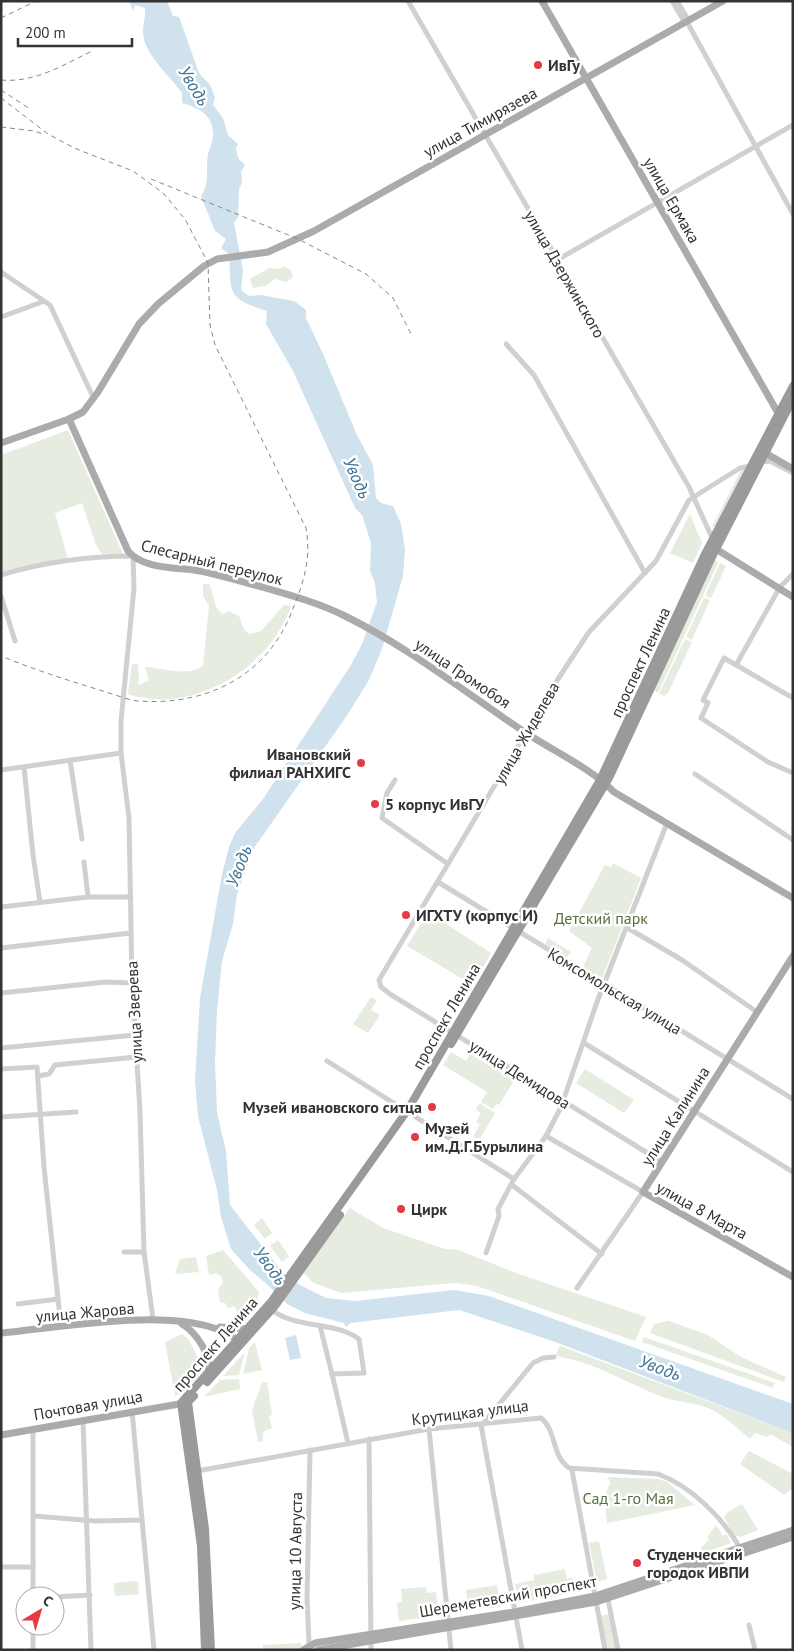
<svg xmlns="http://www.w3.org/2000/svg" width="794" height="1651" viewBox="0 0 794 1651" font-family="'PT Sans',sans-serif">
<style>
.green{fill:#e6ecdf}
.water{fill:#cfe2ee}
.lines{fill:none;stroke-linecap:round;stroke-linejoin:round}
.minor{stroke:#d0d0d0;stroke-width:5}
.major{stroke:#ababab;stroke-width:7}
.highway{stroke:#9a9a9a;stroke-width:8}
.rail{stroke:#888;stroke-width:1;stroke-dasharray:5 4;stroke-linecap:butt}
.poi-dot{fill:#e63946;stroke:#fff;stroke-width:2}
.labels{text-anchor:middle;stroke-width:5;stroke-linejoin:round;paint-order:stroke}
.poi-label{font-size:16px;font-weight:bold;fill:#333;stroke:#fff;text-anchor:start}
.street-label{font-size:16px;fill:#333;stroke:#fff}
.park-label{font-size:16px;fill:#56703f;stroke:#fff}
.water-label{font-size:18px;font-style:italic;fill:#3f7597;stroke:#fff}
</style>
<rect width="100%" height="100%" fill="#fff"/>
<g class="green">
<polygon points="283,266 290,269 293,277 286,282 275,279 266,286 253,288 250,279 269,268 280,269"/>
<polygon points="68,430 123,554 102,554 96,545 82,503 55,513 68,559 1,575 1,455"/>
<polygon points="742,468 745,470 716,527 712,527"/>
<polygon points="690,514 702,543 693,563 670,553"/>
<polygon points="715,560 718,563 658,693 654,690"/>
<polygon points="720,563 726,566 711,598 705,596"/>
<path d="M203,584h6c6,10 3,25 15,30l4,-3 11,5 5,14 6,4 11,-3 23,-26 7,1c-21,62 -99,110 -163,88l4,-30h6l1,21 10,-5 -4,-13c19,1 42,10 58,-1l6,-60 -6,-10z"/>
<polygon points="704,598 710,600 692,640 686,637"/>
<polygon points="685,639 692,642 668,693 664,696 659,694"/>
<polygon points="613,863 641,878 601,981 582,969 592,948 569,931 605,865 611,867"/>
<polygon points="428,912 491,953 473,985 407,946"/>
<polygon points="548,938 571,952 567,957 545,944"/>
<polygon points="371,997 377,1000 371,1010 380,1015 368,1033 353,1024"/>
<polygon points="451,1052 466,1061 470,1054 514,1081 499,1105 496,1104 493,1109 481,1102 487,1092 443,1065"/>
<polygon points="585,1069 634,1100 624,1113 576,1083"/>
<polygon points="479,1103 495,1113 479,1140 473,1137 480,1124 476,1122 481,1113 476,1110"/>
<polygon points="350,1208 383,1228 445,1249 458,1250 519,1274 646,1317 635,1341 477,1286 455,1283 341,1293 314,1283 303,1273"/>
<polygon points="262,1218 272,1233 265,1239 254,1225"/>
<polygon points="278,1240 289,1256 282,1262 270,1246"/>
<polygon points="223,1250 259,1292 257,1306 245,1322 241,1322 235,1306 228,1308 225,1303 220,1302 218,1289 223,1283 221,1276 216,1273 209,1275 206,1256"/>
<polygon points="196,1257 199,1272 175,1274 180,1259"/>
<polygon points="669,1321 708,1335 741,1357 786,1377 784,1382 650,1333 654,1324"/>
<polygon points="182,1334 188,1339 204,1369 182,1393 175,1396 165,1342"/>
<polygon points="644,1337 775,1383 773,1388 642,1342"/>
<polygon points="255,1342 262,1370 243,1374 249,1348"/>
<path d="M560,1346l233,87v14l-23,-13 -3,3 -12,-4 -5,6c-11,-9 -23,-21 -36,-28 -16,-9 -35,-8 -51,-14 -36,-13 -69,-36 -108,-41z"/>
<polygon points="245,1352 239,1375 223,1376"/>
<polygon points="239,1379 240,1389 204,1397 220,1380"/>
<polygon points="267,1382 272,1415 269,1416 272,1428 263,1432 263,1441 258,1442 252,1410 262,1383"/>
<polygon points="749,1451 793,1474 793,1488 784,1495 740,1464"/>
<polygon points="608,1477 658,1479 667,1482 695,1505 607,1523 604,1498 610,1483"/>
<polygon points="742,1504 758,1530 741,1537 734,1535 724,1517 728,1512"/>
<polygon points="716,1525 723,1536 726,1534 731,1543 700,1554 699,1551 709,1539 707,1537"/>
<polygon points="599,1541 607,1579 597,1582 589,1543"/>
<polygon points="565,1569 567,1579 573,1578 576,1592 519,1603 515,1584 534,1580 534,1575"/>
<polygon points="135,1581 138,1582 139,1594 115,1596 114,1583"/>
<polygon points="497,1585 500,1607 490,1608 489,1601 481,1602 482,1609 469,1611 466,1590"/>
<polygon points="426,1587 427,1593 436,1592 439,1616 399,1621 397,1603 402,1602 401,1589"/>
<polygon points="610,1614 616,1650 606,1650 600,1616"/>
<polygon points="300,1643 302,1645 298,1650 263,1650 263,1645"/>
</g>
<g class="water">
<path d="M129,1h38l6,15 6,1 20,56 11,12 5,12 -2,8 10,13 5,17 10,9 -2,4 2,10 7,7 -4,7 1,10 -3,8 -1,27 -4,6 9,47 -2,20 8,6 12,-1 33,6 12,9v8l17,36 34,81 16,30 3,33 5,5 12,3 8,18 4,25 -2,27 -21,73 -13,31 -21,34 -94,134 -17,46 -4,30 -11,37 -5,50 -2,51 2,51 9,38 4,54 54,69 16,11 26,13 29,3 99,-11 35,6 304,108v29l-235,-90 -99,-33 -109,13 -4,4 -2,-4 -39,-10 -18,-9 -18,-18 -20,-17 -18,-20 -10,-32 -4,-27 -19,-74 -3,-35 5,-83 22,-124 7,-27 6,-14 28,-34 88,-134 11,-21 15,-42 -2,-19 -5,-12 1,-28 -9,-28 -7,-7 -62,-137 -27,-47 1,-13c-43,-14 -35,-18 -38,-57l-8,-6 5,-9 -11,-8 -14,-35c10,-16 4,-24 7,-41 1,-6 5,-13 5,-19 1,-21 -14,-28 -31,-33v-10c-11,-16 -40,-40 -39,-62 0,-8 3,-14 2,-23l-10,-3 -2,6z"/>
<polygon points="296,1335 301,1358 290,1360 285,1338"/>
</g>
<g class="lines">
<g class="minor">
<polyline points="408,1 689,487 713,540"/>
<polyline points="672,1 685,23"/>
<polyline points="677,1 689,21"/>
<polyline points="687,22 793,214"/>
<polyline points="557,260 793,125"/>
<polyline points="1,272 50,305 94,399"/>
<polyline points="1,317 42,302"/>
<polyline points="506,344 534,375 645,573"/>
<polyline points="761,462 770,461 793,473"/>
<path d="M1,575c43,-13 87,-19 132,-19l1,32 -13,133v32l8,65 3,165 8,128 4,141 9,67"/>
<polyline points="1,596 15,641"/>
<polyline points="736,665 780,587 793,574"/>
<polyline points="793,698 724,658 703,700 708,703 701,718 768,762 793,773"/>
<polyline points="70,760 82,839"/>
<polyline points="24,767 33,855 40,902"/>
<polyline points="1,770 121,753"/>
<polyline points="695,774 793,840"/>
<polyline points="395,780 387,793 382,818 448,864"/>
<polyline points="84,862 88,897"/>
<polyline points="438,882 793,1099"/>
<polyline points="1,907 88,897 131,897"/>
<polyline points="626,927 682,960 757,1012"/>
<polyline points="1,948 131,933"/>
<polyline points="1,993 106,982 132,983"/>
<polyline points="584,1043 793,1172"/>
<polyline points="1,1048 135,1035"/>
<polyline points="327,1061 514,1179"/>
<polyline points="1,1069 37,1067 44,1167 61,1327"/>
<polyline points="38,1076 49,1074 55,1065 136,1057"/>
<polyline points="1,1117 76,1112"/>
<polyline points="546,1136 643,1192 577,1288"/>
<polyline points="662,1162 390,994 381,987 379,980 558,679 589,632 656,561 689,500 740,468 751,466"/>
<polyline points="512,1185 602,1254"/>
<polyline points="124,1252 144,1252"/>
<polyline points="486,1253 499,1216 498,1209 514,1179 546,1136 561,1107 597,1002 667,823"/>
<polyline points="18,1304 58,1299"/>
<path d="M272,1310c24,19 63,11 87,29l5,34 -32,1 -12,-48"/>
<polyline points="332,1374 348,1443"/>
<polyline points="132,1411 154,1650"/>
<polyline points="83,1420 91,1650"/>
<polyline points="481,1425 522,1650"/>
<polyline points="482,1425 533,1363 543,1358 554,1357"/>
<polyline points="429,1429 451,1650"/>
<polyline points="369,1439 371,1650"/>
<polyline points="572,1470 605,1650"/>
<path d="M197,1471l232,-42 112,-11c16,13 10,37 28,50l89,6c33,12 65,44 82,74"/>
<polyline points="34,1516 95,1521 142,1520"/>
<polyline points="1,1567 33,1567"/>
<polyline points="33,1596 33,1429"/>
<polyline points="55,1597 90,1595"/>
<polyline points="608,1599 618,1650"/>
<polyline points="749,1625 755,1650"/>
<polyline points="33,1626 33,1650"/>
<polyline points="309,1644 307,1598 310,1450"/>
</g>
<g class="major">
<polyline points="542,1 778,413"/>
<path d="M69,419l59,132c16,19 50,16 72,20 21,4 42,11 62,16 28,8 57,16 83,29 65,32 121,77 181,117 29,19 63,34 88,59l179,106"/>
<polyline points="1,443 69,419 83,412 98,392 139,324 158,304 204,266 217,259 268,252 314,231 723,1"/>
<polyline points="760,450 793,469"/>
<polyline points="716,549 793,597"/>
<polyline points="793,956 643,1192 793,1277"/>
<path d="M182,1324c14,8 31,33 26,49"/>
<polyline points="220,1327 247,1329"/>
<path d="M1,1333c60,-5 193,-32 239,9"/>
<polyline points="1,1435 185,1403"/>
<polyline points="303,1650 315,1643 514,1612 595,1596 793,1530"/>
<polyline points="318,1650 596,1602 793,1537"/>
</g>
<g class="highway">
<polyline points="451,1044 609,778 712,557 793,399"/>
<polyline points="207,1382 275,1306 340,1215"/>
<polyline points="194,1396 188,1402 205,1529 211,1650"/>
<polyline points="205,1650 201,1546 181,1403 271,1302 407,1111 600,780 705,554 793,386"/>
</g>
<g class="rail">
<polyline points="1,18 36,1"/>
<path d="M1,80c34,3 62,-15 91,-29"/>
<polyline points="1,90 30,109"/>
<path d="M1,98l47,36 26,14 59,23 30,22 22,26 23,44 2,62 5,20 91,183c6,34 -4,58 -16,88 -26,62 -86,90 -152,85 -10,-1 -22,-6 -32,-9 -36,-11 -71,-22 -105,-36"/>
<polyline points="1,127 34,131 43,134"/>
<polyline points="151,179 298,239 366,274 393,298 411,334"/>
</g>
</g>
<g class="poi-dot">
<circle cx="538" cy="65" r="5"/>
<circle cx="361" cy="763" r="5"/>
<circle cx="375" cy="804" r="5"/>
<circle cx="406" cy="915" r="5"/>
<circle cx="432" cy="1107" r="5"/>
<circle cx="415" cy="1137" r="5"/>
<circle cx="401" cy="1209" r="5"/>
<circle cx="637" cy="1563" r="5"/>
</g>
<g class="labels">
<g class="poi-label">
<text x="548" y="71">ИвГу</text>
<text x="351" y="760" text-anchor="end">Ивановский<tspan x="351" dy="18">филиал РАНХИГС</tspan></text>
<text x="385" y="810">5 корпус ИвГУ</text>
<text x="416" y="921">ИГХТУ (корпус И)</text>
<text x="422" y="1113" text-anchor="end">Музей ивановского ситца</text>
<text x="425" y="1134">Музей<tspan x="425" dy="18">им.Д.Г.Бурылина</tspan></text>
<text x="411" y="1215">Цирк</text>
<text x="647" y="1560">Студенческий<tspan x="647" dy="18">городок ИВПИ</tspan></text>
</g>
<g class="street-label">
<text transform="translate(480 122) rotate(-29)" y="6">улица Тимирязева</text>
<text transform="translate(672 200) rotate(60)" y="6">улица Ермака</text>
<text transform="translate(565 274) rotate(60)" y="6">улица Дзержинского</text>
<text transform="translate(212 562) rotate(14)" y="6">Слесарный переулок</text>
<text transform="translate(640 662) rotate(-65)" y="6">проспект Ленина</text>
<text transform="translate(463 673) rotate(34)" y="6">улица Громобоя</text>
<text transform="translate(526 733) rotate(-60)" y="6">улица Жиделева</text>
<text transform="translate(615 991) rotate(31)" y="6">Комсомольская улица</text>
<text transform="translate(134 1012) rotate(-93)" y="6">улица Зверева</text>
<text transform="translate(446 1016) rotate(-60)" y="6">проспект Ленина</text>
<text transform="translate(520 1074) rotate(32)" y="6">улица Демидова</text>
<text transform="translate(675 1116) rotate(-58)" y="6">улица Калинина</text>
<text transform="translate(702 1210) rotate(29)" y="6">улица 8 Марта</text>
<text transform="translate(85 1312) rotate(-5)" y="6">улица Жарова</text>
<text transform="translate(215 1344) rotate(-49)" y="6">проспект Ленина</text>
<text transform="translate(88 1405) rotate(-10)" y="6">Почтовая улица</text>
<text transform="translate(470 1412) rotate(-7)" y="6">Крутицкая улица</text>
<text transform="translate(295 1551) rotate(-89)" y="6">улица 10 Августа</text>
<text transform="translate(508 1596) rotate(-10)" y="6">Шереметевский проспект</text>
</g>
<g class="park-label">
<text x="601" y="924">Детский парк</text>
<text x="628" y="1504">Сад 1-го Мая</text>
</g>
<g class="water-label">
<text transform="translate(194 86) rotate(59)" y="6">Уводь</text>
<text transform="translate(357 478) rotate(66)" y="6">Уводь</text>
<text transform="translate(239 866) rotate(-69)" y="6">Уводь</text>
<text transform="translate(270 1266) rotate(54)" y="6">Уводь</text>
<text transform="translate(660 1368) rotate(20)" y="6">Уводь</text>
</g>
</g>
<rect width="794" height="1651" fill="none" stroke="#333333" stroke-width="5"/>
<g transform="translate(40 1611) rotate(38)"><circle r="24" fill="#ffffff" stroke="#adadad"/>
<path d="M0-4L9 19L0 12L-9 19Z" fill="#e63946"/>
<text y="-8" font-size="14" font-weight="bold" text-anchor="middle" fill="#333333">С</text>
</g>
<path d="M18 38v8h114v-8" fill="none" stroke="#333333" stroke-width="2.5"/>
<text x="25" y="38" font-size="15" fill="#333333" stroke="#ffffff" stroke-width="4" paint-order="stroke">200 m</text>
</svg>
